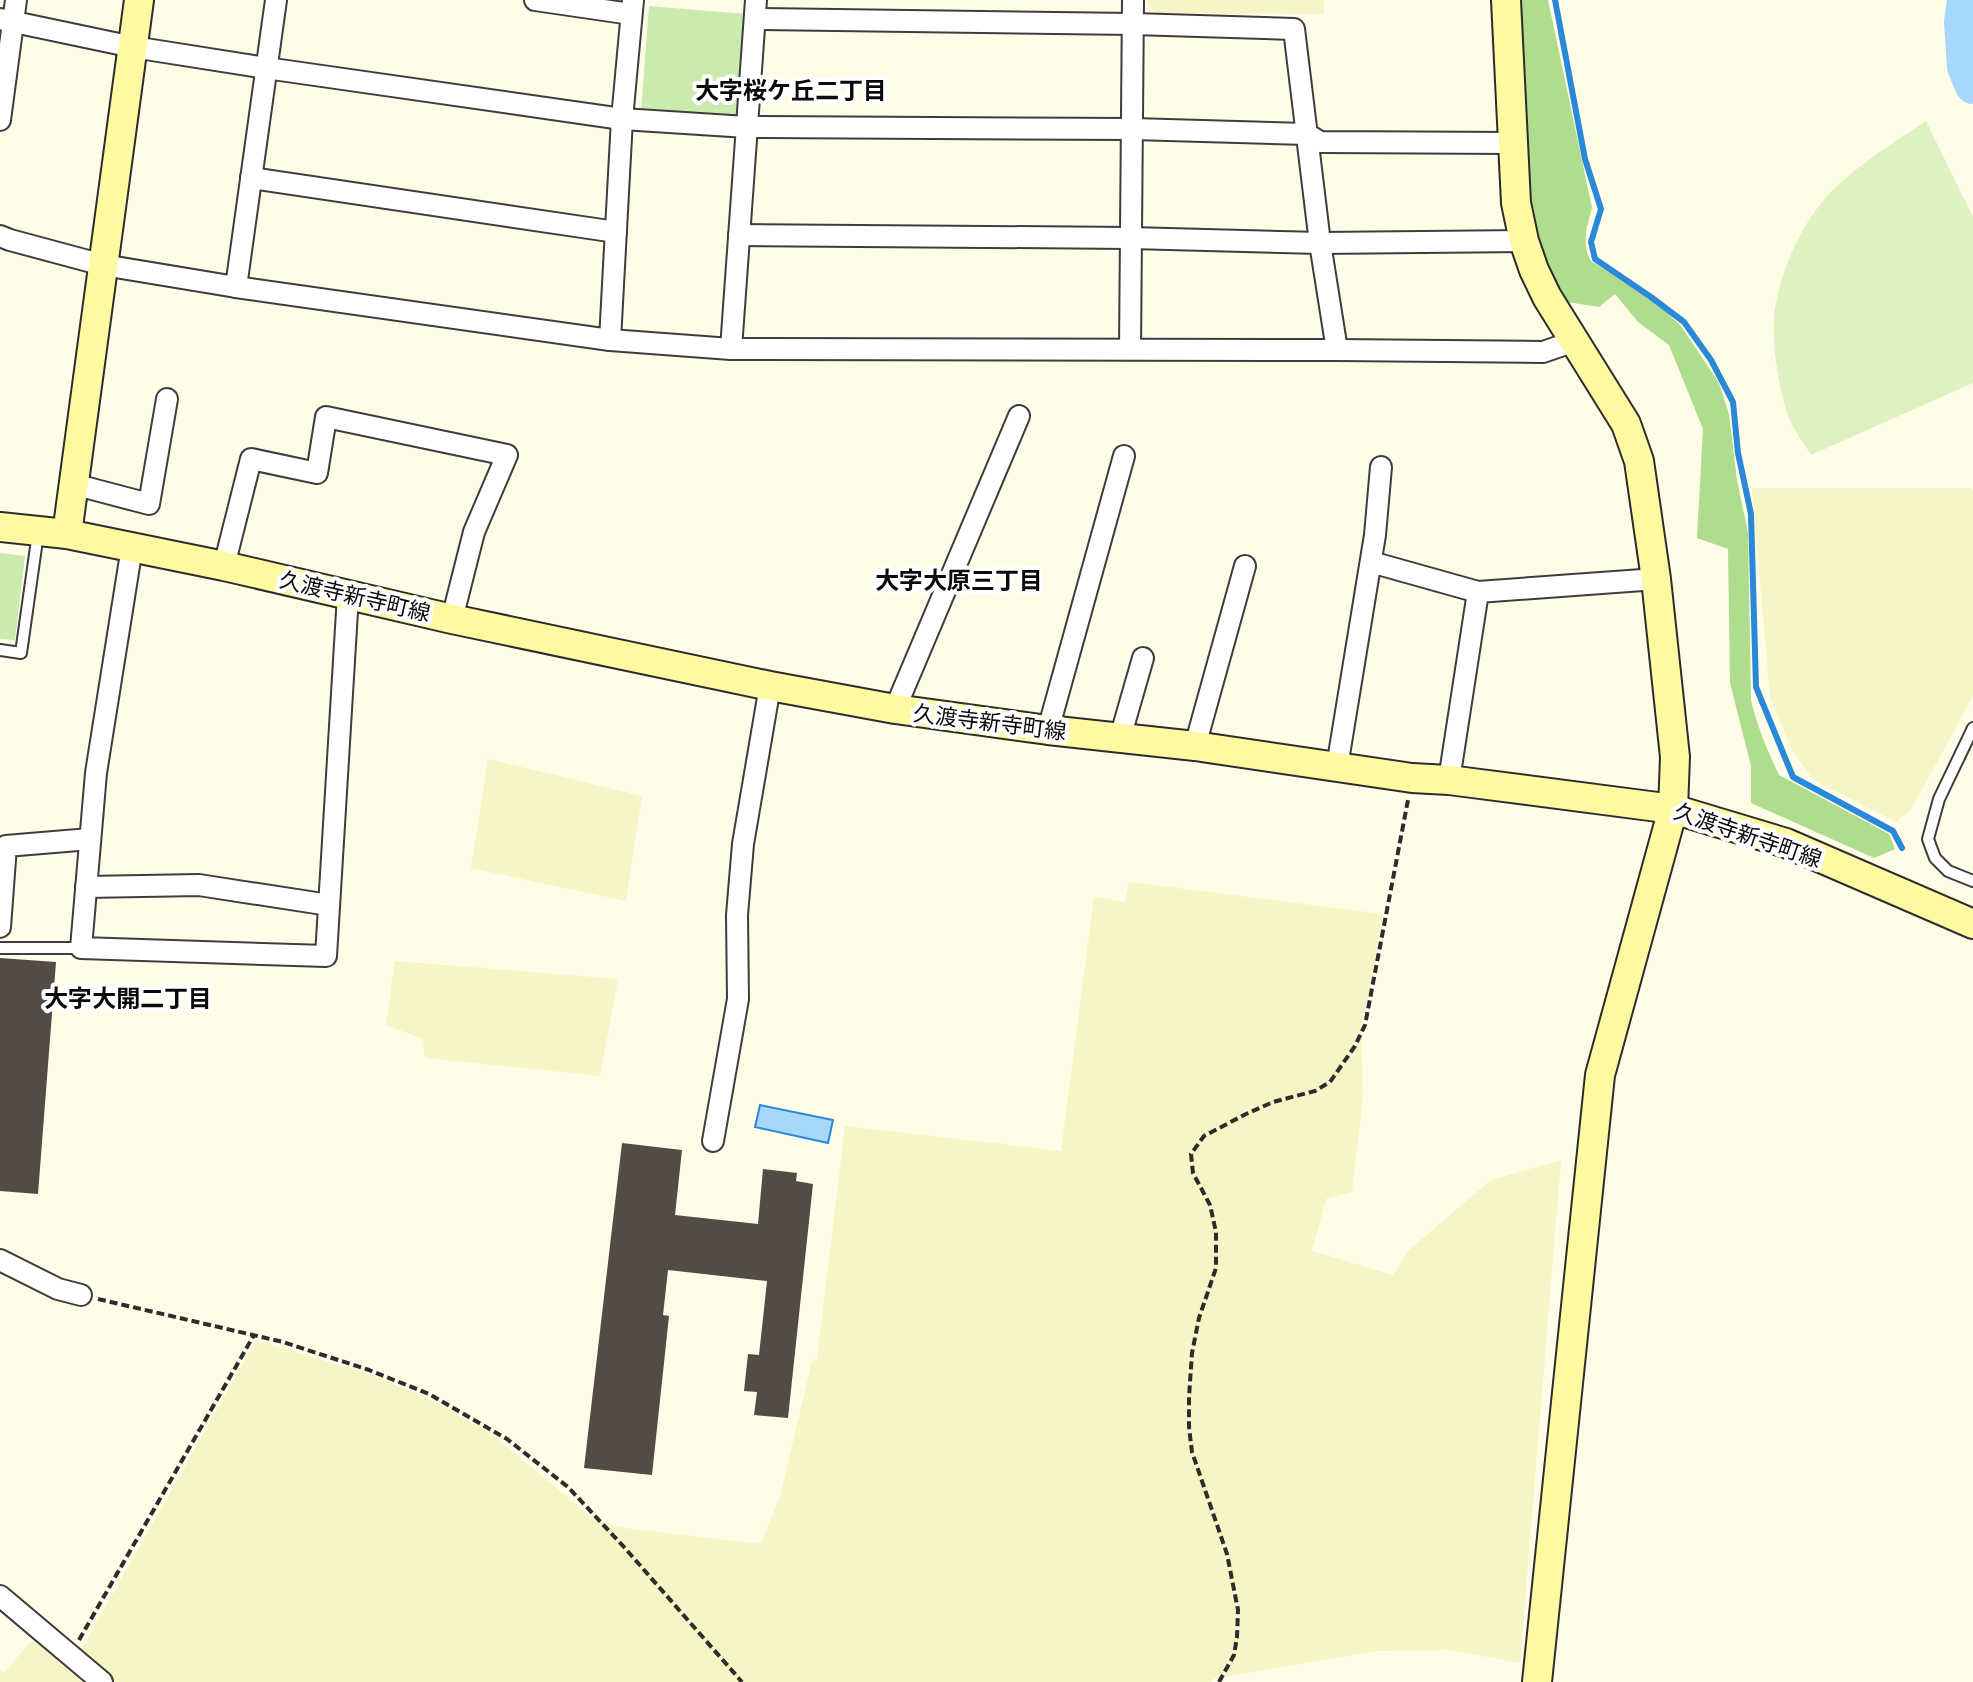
<svg xmlns="http://www.w3.org/2000/svg" width="1973" height="1682" viewBox="0 0 1973 1682" font-family="'PT Serif','Noto Sans JP',serif">
<style>
.farmland{fill:#f7f5c5}
.green{fill:#cbebae}
.forest{fill:#addd8d}
.pitch{fill:#def2c1}
.water{fill:#a7d7fb;stroke:#2988d7;stroke-width:2}
.lines{fill:none;stroke-linecap:round;stroke-linejoin:round}
.stream{stroke:#2988d7;stroke-width:6}
.river{stroke:#a7d7fb;stroke-width:36}
.building{fill:#534c46}
.lane-casing{stroke:#3d3d3d;stroke-width:14}
.street-casing{stroke:#3d3d3d;stroke-width:24}
.secondary-casing{stroke:#2c2c2c;stroke-width:32}
.path{stroke:#2c2c2c;stroke-width:4;stroke-dasharray:8 4;stroke-linecap:butt}
.lane{stroke:#fff;stroke-width:10}
.street{stroke:#fff;stroke-width:20}
.secondary{stroke:#fffaa2;stroke-width:28}
.labels{text-anchor:middle;stroke-width:8;stroke-linejoin:round;paint-order:stroke}
.street-label{font-size:22px;fill:#0a0a0a;stroke:#fff}
.neighbourhood-label{font-size:24px;font-weight:bold;fill:#0a0a0a;stroke:#fff}
</style>
<rect width="100%" height="100%" fill="#fffce7"/>
<g class="farmland">
<polygon points="1148,0 1324,0 1324,14 1157,13 1148,6"/>
<polygon points="1752,488 1971,488 1973,491 1973,696 1911,810 1896,822 1813,780 1791,748 1770,697"/>
<polygon points="488,759 642,796 626,901 471,868"/>
<polygon points="1129,882 1383,914 1369,995 1361,1023 1363,1096 1352,1192 1326,1199 1312,1251 1393,1275 1409,1250 1491,1180 1561,1160 1520,1663 1450,1650 1376,1651 1213,1679 1212,1682 115,1682 80,1652 254,1344 261,1342 369,1374 434,1401 495,1437 590,1516 616,1527 761,1544 780,1497 812,1361 817,1359 845,1126 1061,1151 1094,897 1125,902"/>
<polygon points="395,961 618,979 600,1076 425,1058 423,1039 386,1025"/>
<polygon points="33,1639 82,1682 0,1682 0,1670 4,1673"/>
</g>
<g class="green">
<polygon points="649,6 746,14 738,118 641,111"/>
<polygon points="0,553 25,556 15,640 0,639"/>
</g>
<path class="forest" d="M1521,0h27l44,208c-5,19 -11,35 -1,53l60,37 30,28 38,57 10,31 8,66 11,53 3,167c6,26 17,52 28,75l110,59 6,15 -21,9 -123,-55v-37l-21,-83 -2,-134 -31,-11 6,-109 -34,-84 -31,-23 -23,-28 -16,13 -38,-6 -29,-79 -5,-47z"/>
<path class="pitch" d="M1926,121l47,96v166l-162,72c-7,-12 -17,-24 -22,-37 -10,-25 -19,-83 -14,-109 6,-41 28,-89 58,-119 27,-27 62,-48 93,-69z"/>
<polygon class="water" points="760,1105 833,1120 828,1143 755,1127"/>
<g class="lines">
<polyline class="stream" points="1555,0 1585,159 1601,209 1591,242 1595,259 1651,297 1684,322 1711,360 1733,402 1738,453 1751,514 1756,687 1793,777 1893,831 1902,848"/>
<polyline class="river" points="1965,0 1962,22 1965,67 1973,86"/>
</g>
<g class="building">
<polygon points="0,958 56,962 38,1194 0,1191"/>
<polygon points="622,1143 682,1150 675,1215 758,1224 763,1169 797,1173 796,1181 813,1184 788,1418 754,1415 757,1392 744,1391 748,1354 759,1355 767,1281 668,1270 663,1315 669,1316 652,1475 584,1468"/>
</g>
<g class="lines">
<defs>
<g id="lane">
<polyline points="0,650 21,653 38,533"/>
<polyline points="1973,728 1939,799 1928,839 1935,858 1948,871 1973,881"/>
<polyline points="0,948 81,948"/>
</g>
<g id="street">
<polyline points="535,0 631,14"/>
<polyline points="0,19 133,47 266,68 622,119 747,127 1133,129 1307,134 1320,142 1512,143"/>
<polyline points="755,19 1133,24 1294,29 1320,243 1337,350"/>
<polyline points="0,120 16,0"/>
<polyline points="251,178 616,232"/>
<polyline points="739,235 1131,238 1320,243 1524,241"/>
<polyline points="0,236 10,240 103,265 236,287 610,340 731,349 1337,350 1543,352 1575,341"/>
<polyline points="236,287 276,0"/>
<polyline points="610,340 622,119 633,0"/>
<polyline points="731,349 756,0"/>
<polyline points="1130,349 1133,0"/>
<polyline points="73,484 149,504 167,399"/>
<polyline points="132,547 96,773 81,948 326,956 348,595"/>
<polyline points="1371,562 1478,592"/>
<polyline points="224,566 251,459 317,473 326,417 507,455 474,532 452,619"/>
<polyline points="895,709 1019,416"/>
<polyline points="1048,730 1124,456"/>
<polyline points="1120,738 1143,658"/>
<polyline points="1195,746 1245,566"/>
<polyline points="1337,767 1375,535 1381,467"/>
<polyline points="1449,780 1478,592 1656,579"/>
<polyline points="86,887 199,885 329,905"/>
<polyline points="0,927 6,846 90,839"/>
<polyline points="713,1141 738,999 737,915 743,844 770,686"/>
<polyline points="0,1260 58,1289 81,1295"/>
<polyline points="0,1596 102,1682"/>
</g>
<g id="secondary">
<polyline points="1506,0 1516,203 1524,241 1534,270 1547,297 1626,424 1639,461 1656,579 1675,757 1673,809 1600,1075 1537,1682"/>
<polyline points="0,527 67,534 224,566 452,619 770,686 895,709 1048,730 1195,746 1412,778 1449,780 1673,809 1786,843 1973,924"/>
<polyline points="67,534 139,0"/>
</g>
</defs>
<use href="#lane" class="lane-casing"/>
<use href="#street" class="street-casing"/>
<use href="#secondary" class="secondary-casing"/>
<g class="path">
<polyline points="98,1299 283,1342 369,1370 429,1394 507,1439 568,1487 624,1547 742,1682"/>
<polyline points="79,1640 254,1335"/>
<polyline points="1219,1682 1234,1655 1237,1637 1238,1610 1227,1554 1192,1452 1189,1427 1189,1397 1192,1353 1199,1318 1216,1268 1216,1232 1210,1205 1193,1173 1191,1154 1204,1136 1246,1114 1273,1102 1315,1091 1330,1082 1355,1046 1365,1025 1408,800"/>
</g>
<use href="#lane" class="lane"/>
<use href="#street" class="street"/>
<use href="#secondary" class="secondary"/>
</g>
<g class="labels">
<g class="street-label">
<text transform="translate(355 596) rotate(13)" y="8">久渡寺新寺町線</text>
<text transform="translate(990 722) rotate(7)" y="8">久渡寺新寺町線</text>
<text transform="translate(1748 835) rotate(19)" y="8">久渡寺新寺町線</text>
</g>
<g class="neighbourhood-label">
<text x="791" y="99">大字桜ケ丘二丁目</text>
<text x="959" y="589">大字大原三丁目</text>
<text x="128" y="1007">大字大開二丁目</text>
</g>
</g>
</svg>
